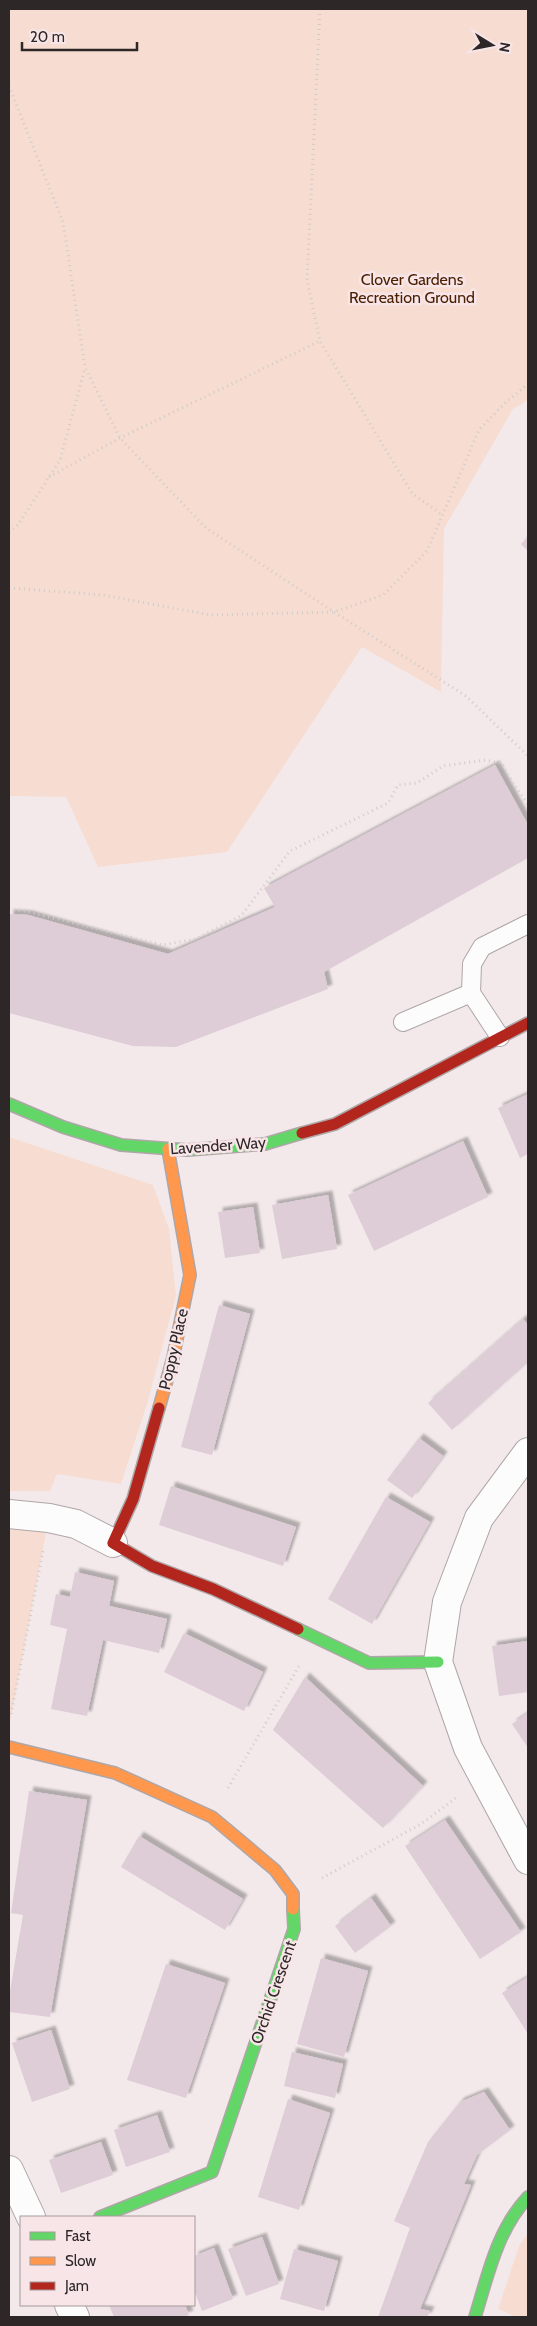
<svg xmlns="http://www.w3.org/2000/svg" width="537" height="2326" viewBox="0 0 537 2326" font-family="Cabin,sans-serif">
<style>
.green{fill:#f7ddd1}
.building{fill:#deccd6;filter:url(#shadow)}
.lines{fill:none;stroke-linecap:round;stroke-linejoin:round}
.lane-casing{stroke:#aea6a7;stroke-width:20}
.street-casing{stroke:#aea6a7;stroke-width:30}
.fast-casing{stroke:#aea6a7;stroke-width:14}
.slow-casing{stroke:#aea6a7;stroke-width:14}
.jam-casing{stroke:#aea6a7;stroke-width:14}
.path{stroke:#cfcbcc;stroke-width:3;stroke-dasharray:1 4;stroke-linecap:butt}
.lane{stroke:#fdfcfc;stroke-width:18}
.street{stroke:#fdfcfc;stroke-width:28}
.fast{stroke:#63d668;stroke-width:11}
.slow{stroke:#ff974d;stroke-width:11}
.jam{stroke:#b3261e;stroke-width:11}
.labels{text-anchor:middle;stroke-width:5;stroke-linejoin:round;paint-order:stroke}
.park-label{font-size:16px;fill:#4b2000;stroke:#f7e5e8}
.street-label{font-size:16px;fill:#2d2728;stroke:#f7e5e8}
</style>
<defs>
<filter id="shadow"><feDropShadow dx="4.5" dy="-4.5" stdDeviation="1" flood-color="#0004"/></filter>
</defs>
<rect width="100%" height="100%" fill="#f3e9eb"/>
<g class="green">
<polygon points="9,9 528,9 528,400 513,409 444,529 441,692 362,647 227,852 98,867 66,797 9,796"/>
<polygon points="9,1137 153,1185 169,1229 176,1296 147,1404 121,1484 57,1474 50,1491 9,1491"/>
<polygon points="9,1514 49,1518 9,1727"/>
<polygon points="528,2233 528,2317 516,2317 498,2309 519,2246"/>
</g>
<g class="building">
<polygon points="528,537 528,551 521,544"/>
<polygon points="495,765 528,825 528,858 324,972 328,989 176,1047 133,1046 9,1013 9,914 28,915 168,954 275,907 264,888"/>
<polygon points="528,1094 528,1154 520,1158 498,1108"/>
<polygon points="463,1141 488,1197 374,1251 348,1195"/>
<polygon points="328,1195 337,1249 282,1259 272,1205"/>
<polygon points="253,1207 260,1253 225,1258 218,1212"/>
<polygon points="219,1305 250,1314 212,1455 181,1447"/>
<polygon points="523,1319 528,1325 528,1362 452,1430 428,1403"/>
<polygon points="419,1438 443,1456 412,1498 387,1480"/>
<polygon points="171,1486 296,1527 283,1566 159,1525"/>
<polygon points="386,1497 430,1522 372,1624 328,1599"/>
<polygon points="75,1572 114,1581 109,1606 167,1619 159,1653 103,1640 87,1716 51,1709 67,1629 50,1625 56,1594 70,1597"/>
<polygon points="184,1633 263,1672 244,1711 164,1672"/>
<polygon points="528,1641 528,1692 499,1696 492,1646"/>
<polygon points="305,1677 423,1786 383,1828 273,1730"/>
<polygon points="528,1713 528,1748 512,1724"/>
<polygon points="29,1791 87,1800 50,2017 9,2012 9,1997 23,1915 11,1913"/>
<polygon points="445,1820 521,1932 480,1959 405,1846"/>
<polygon points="139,1836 243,1899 225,1930 121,1867"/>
<polygon points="371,1898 391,1926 355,1953 335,1926"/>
<polygon points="321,1958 368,1971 344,2057 297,2044"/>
<polygon points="166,1964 225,1983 186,2098 127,2080"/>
<polygon points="528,1977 528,2034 502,1993"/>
<polygon points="51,2030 70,2089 32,2102 12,2043"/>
<polygon points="292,2052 343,2064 335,2098 284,2086"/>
<polygon points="484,2092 510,2130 477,2155 464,2184 471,2185 420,2309 430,2311 427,2317 378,2317 410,2228 394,2221 428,2142 460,2102"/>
<polygon points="288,2099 330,2113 299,2210 258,2197"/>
<polygon points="157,2115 170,2152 126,2167 114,2130"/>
<polygon points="101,2142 113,2175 61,2193 49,2160"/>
<polygon points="262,2237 279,2284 246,2296 228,2249"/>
<polygon points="214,2248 233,2299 202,2311 194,2290 194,2256"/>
<polygon points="294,2249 338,2261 324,2311 280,2299"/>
<polygon points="109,2305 185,2305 189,2315 183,2317 114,2317"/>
</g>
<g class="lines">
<defs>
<g id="lane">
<polyline points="403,1022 471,993"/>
<polyline points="500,1037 471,993 472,964 482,947 528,924"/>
</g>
<g id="street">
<polyline points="528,1452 479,1518 447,1602 438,1662 468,1748 528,1860"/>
<polyline points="9,1514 49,1518 76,1524 113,1543"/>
<polyline points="9,2170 31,2217"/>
<polyline points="69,2305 75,2317"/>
</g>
<g id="fast">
<polyline points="9,1104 63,1127 121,1145 187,1150 265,1144 302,1133"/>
<polyline points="298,1629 369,1663 438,1662"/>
<polyline points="100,2217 212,2172 294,1929 293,1909"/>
<path d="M475,2317c13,-42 22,-87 53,-120"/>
</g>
<g id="slow">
<polyline points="159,1408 173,1358 190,1275 168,1149"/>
<polyline points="9,1747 115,1773 212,1817 275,1870 293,1894 293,1909"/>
</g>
<g id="jam">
<polyline points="302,1133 335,1124 528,1023"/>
<polyline points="159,1408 133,1499 113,1543 152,1566 213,1589 298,1629"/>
</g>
</defs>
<use href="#lane" class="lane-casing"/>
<use href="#street" class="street-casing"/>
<use href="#fast" class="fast-casing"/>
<use href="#slow" class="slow-casing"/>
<use href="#jam" class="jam-casing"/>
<g class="path">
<polyline points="320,9 307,280 320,341 412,493 442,515"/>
<polyline points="9,86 63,222 85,367 120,438 206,528 334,612 466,696 528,756"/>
<polyline points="49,477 120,438 320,341"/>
<polyline points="9,532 18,525 60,460 85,368"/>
<polyline points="9,588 103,595 211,615 334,612 383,595 427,551 479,430 504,404 528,384"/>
<polyline points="9,909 25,911 162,945 196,939 242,915 290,851 388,803 398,785 417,783 443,766 486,760 502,764 514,785 528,804"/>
<polyline points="11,1714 43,1551"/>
<polyline points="228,1788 299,1666"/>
<polyline points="322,1878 421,1824 456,1798"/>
</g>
<use href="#lane" class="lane"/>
<use href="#street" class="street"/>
<use href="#fast" class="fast"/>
<use href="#slow" class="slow"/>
<use href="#jam" class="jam"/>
</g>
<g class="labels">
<g class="park-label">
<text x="412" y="285">Clover Gardens<tspan x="412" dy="18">Recreation Ground</tspan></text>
</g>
<g class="street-label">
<text transform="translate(218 1145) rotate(-4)" y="6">Lavender Way</text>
<text transform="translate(173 1349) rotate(-77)" y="6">Poppy Place</text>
<text transform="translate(273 1992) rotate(-71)" y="6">Orchid Crescent</text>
</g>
</g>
<rect width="537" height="2326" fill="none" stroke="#2d2728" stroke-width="20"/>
<rect x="20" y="2216" width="175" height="90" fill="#f7e5e8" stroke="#a6999b"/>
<rect x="30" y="2232" width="25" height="8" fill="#63d668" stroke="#a6999b"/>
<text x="65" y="2241" font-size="15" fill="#2d2728">Fast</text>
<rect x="30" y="2257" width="25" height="8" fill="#ff974d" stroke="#a6999b"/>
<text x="65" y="2266" font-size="15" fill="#2d2728">Slow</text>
<rect x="30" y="2282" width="25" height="8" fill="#b3261e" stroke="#a6999b"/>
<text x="65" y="2291" font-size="15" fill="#2d2728">Jam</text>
<g transform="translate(492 45) rotate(100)" stroke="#f7e5e8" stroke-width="4" paint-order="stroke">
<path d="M0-4L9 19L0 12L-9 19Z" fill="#2d2728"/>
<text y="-8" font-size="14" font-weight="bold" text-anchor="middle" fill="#2d2728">N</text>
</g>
<path d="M22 42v8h115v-8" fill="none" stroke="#2d2728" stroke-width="2.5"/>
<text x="30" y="42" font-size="15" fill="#2d2728" stroke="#f7e5e8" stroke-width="4" paint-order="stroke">20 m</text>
</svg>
